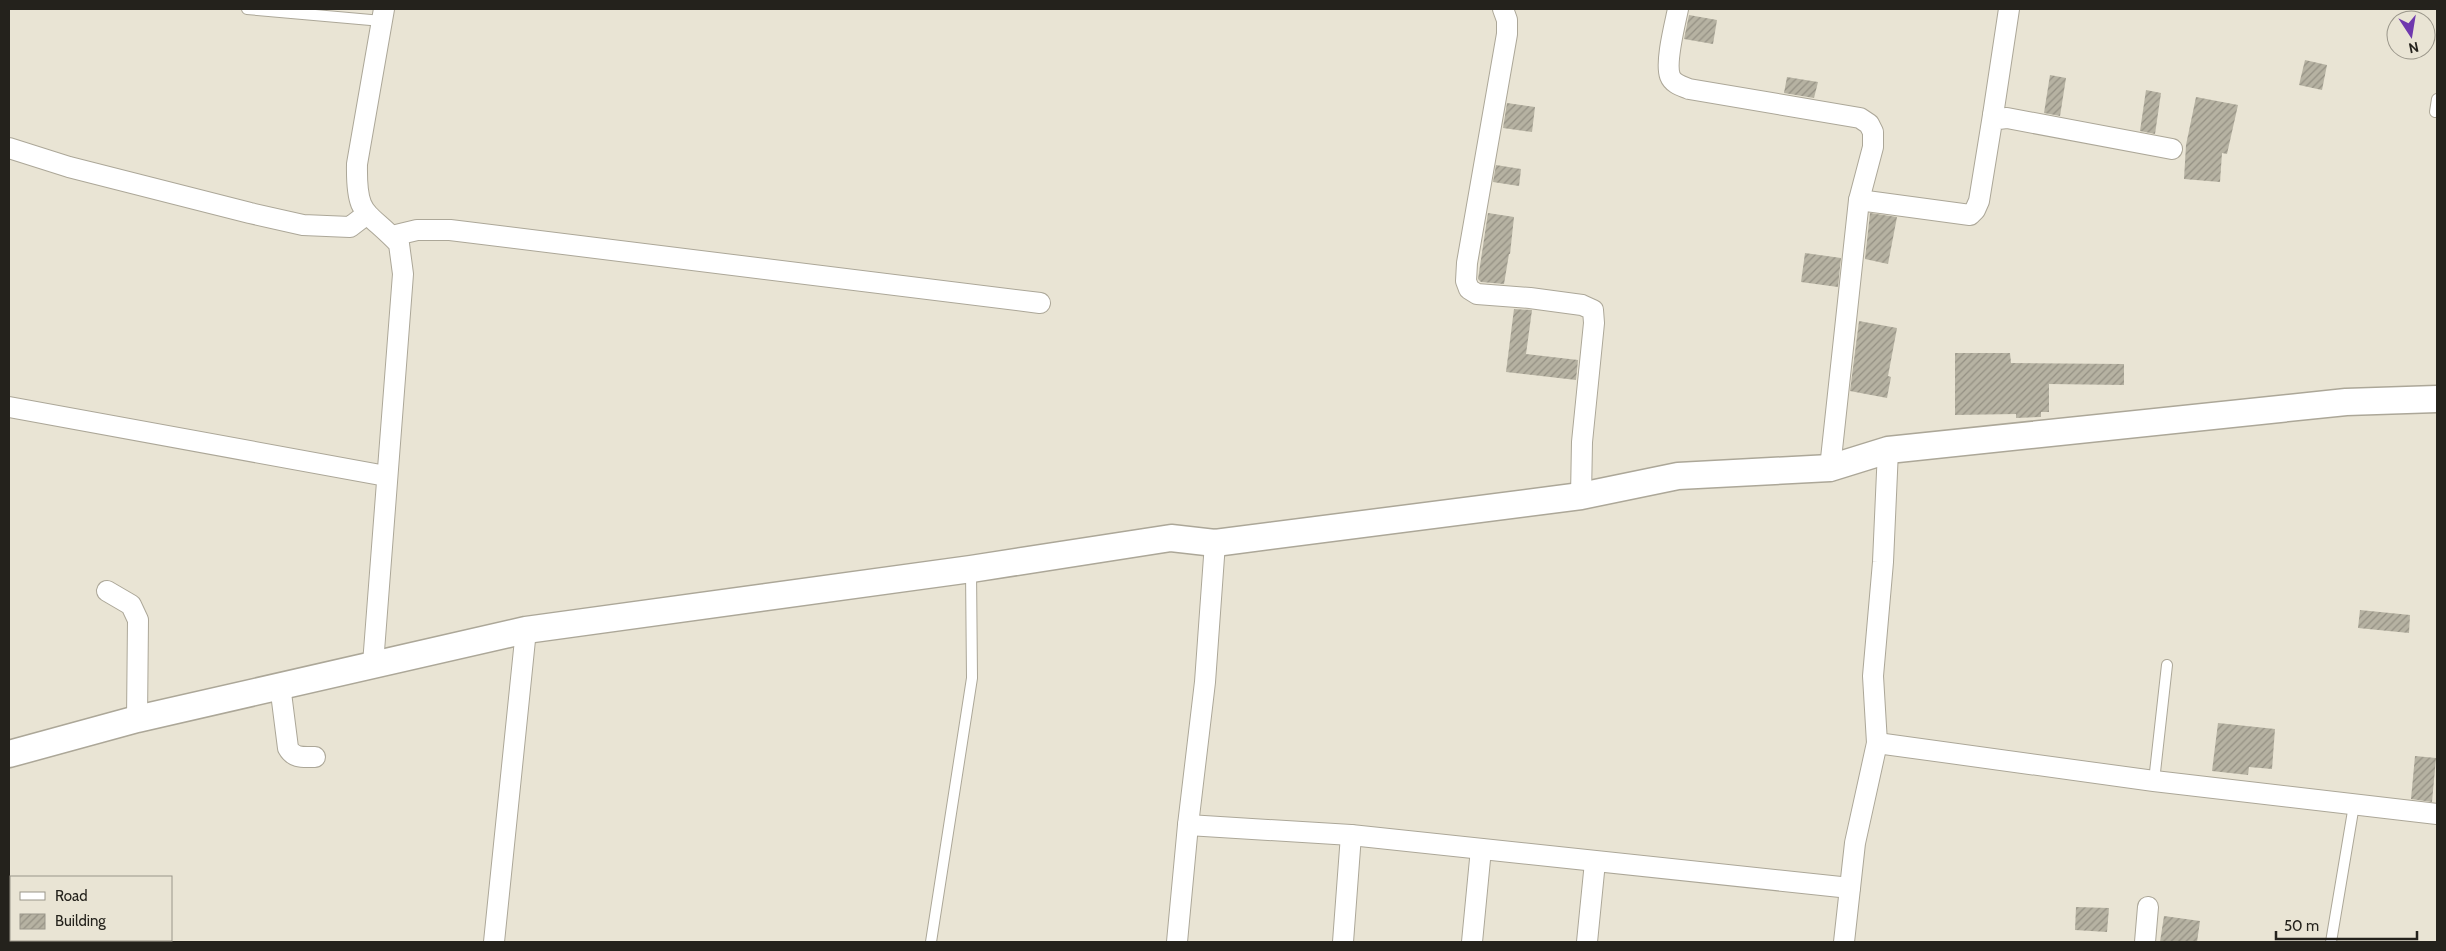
<svg xmlns="http://www.w3.org/2000/svg" width="2446" height="951" viewBox="0 0 2446 951" font-family="Cabin,sans-serif">
<style>
.building{fill:url(#building-hatch)}
.lines{fill:none;stroke-linecap:round;stroke-linejoin:round}
.service-casing{stroke:#aca798;stroke-width:12}
.minor-casing{stroke:#aca798;stroke-width:22}
.tertiary-casing{stroke:#aca798;stroke-width:29}
.service{stroke:#fff;stroke-width:10}
.minor{stroke:#fff;stroke-width:20}
.tertiary{stroke:#fff;stroke-width:26}
</style>
<defs>
<pattern id="building-hatch" width="6" height="6" patternUnits="userSpaceOnUse" patternTransform="scale(1.25)"><rect width="6" height="6" fill="#b6b2a2"/><path d="M-1 1l2-2M0 6l6-6M5 7l2-2" fill="none" stroke="#949083"/></pattern>
</defs>
<rect width="100%" height="100%" fill="#e9e4d4"/>
<g class="building">
<polygon points="1689,15 1717,20 1713,44 1684,39"/>
<polygon points="2305,60 2327,65 2322,90 2299,85"/>
<polygon points="2050,75 2066,78 2060,116 2044,113"/>
<polygon points="1787,77 1818,82 1814,98 1784,93"/>
<polygon points="2146,90 2161,93 2155,134 2140,131"/>
<polygon points="2196,97 2238,105 2227,154 2222,153 2220,182 2184,179 2186,145"/>
<polygon points="1507,103 1535,107 1532,132 1503,128"/>
<polygon points="1496,165 1521,169 1519,186 1493,182"/>
<polygon points="1488,213 1514,217 1510,254 1509,254 1504,284 1481,282 1478,279"/>
<polygon points="1870,213 1897,217 1888,264 1865,259"/>
<polygon points="1805,253 1841,258 1838,287 1801,282"/>
<polygon points="1514,309 1532,310 1526,354 1578,360 1576,380 1506,372"/>
<polygon points="1859,321 1897,328 1888,376 1891,377 1887,398 1850,391"/>
<polygon points="1955,353 2010,353 2011,363 2124,364 2124,385 2049,384 2049,412 2041,412 2041,417 2016,418 2016,414 1955,415"/>
<polygon points="2360,610 2410,615 2409,633 2358,628"/>
<polygon points="2218,723 2275,729 2272,769 2249,767 2248,775 2212,771"/>
<polygon points="2415,756 2436,758 2432,802 2411,799"/>
<polygon points="2076,907 2109,908 2107,932 2075,930"/>
<polygon points="2164,916 2200,921 2197,942 2160,942"/>
</g>
<g class="lines">
<defs>
<g id="service">
<polyline points="247,9 382,21"/>
<polyline points="2435,112 2437,99"/>
<polyline points="2154,781 2167,665"/>
<polyline points="931,942 972,678 971,570"/>
<polyline points="2331,942 2354,805"/>
</g>
<g id="minor">
<polyline points="1503,9 1507,20 1507,34 1467,263 1466,281 1469,289 1477,294 1530,298 1582,305 1593,310 1594,323 1582,442 1581,496"/>
<path d="M1678,9c-3,15 -13,53 -8,67 3,8 12,10 19,13l171,29 9,6 4,8v15l-14,53 -29,268"/>
<polyline points="1993,115 2009,9"/>
<polyline points="9,148 69,167 250,213 303,225 350,227 367,214"/>
<polyline points="1859,200 1970,215 1975,210 1979,201 1993,115 1998,119 2007,118 2172,149"/>
<polyline points="392,236 417,230 450,230 1040,303"/>
<polyline points="9,407 386,476"/>
<polyline points="107,591 131,605 138,620 137,719"/>
<path d="M373,664l30,-390 -4,-30c-33,-35 -43,-26 -42,-80l27,-155"/>
<path d="M280,685l8,63c6,11 16,9 27,9"/>
<polyline points="1877,743 2154,781 2437,814"/>
<polyline points="1188,825 1351,835 1850,888"/>
<polyline points="494,942 526,630"/>
<polyline points="1177,942 1188,825 1205,682 1215,543"/>
<polyline points="1343,942 1351,835"/>
<polyline points="1472,942 1481,849"/>
<polyline points="1587,942 1595,862"/>
<polyline points="1844,942 1855,843 1877,743 1873,676 1883,562 1888,450"/>
<polyline points="2145,942 2148,907"/>
</g>
<polyline id="tertiary" points="9,754 137,719 526,630 971,569 1171,538 1215,543 1581,496 1678,476 1830,468 1888,450 2346,402 2437,399"/>
</defs>
<use href="#service" class="service-casing"/>
<use href="#minor" class="minor-casing"/>
<use href="#tertiary" class="tertiary-casing"/>
<use href="#service" class="service"/>
<use href="#minor" class="minor"/>
<use href="#tertiary" class="tertiary"/>
</g>
<rect width="2446" height="951" fill="none" stroke="#24221c" stroke-width="20"/>
<rect x="10" y="876" width="162" height="65" fill="#e9e4d4" stroke="#9a968a"/>
<rect x="20" y="892" width="25" height="8" fill="#ffffff" stroke="#9a968a"/>
<text x="55" y="901" font-size="15" fill="#24221c">Road</text>
<rect x="20" y="914" width="25" height="15" fill="url(#building-hatch)" stroke="#9a968a"/>
<text x="55" y="926" font-size="15" fill="#24221c">Building</text>
<g transform="translate(2411 35) rotate(168)"><circle r="24" fill="#e9e4d4" stroke="#9a968a"/>
<path d="M0-4L9 19L0 12L-9 19Z" fill="#6f38ae"/>
<text y="-8" font-size="14" font-weight="bold" text-anchor="middle" fill="#24221c">N</text>
</g>
<path d="M2276 931v8h141v-8" fill="none" stroke="#24221c" stroke-width="2.5"/>
<text x="2284" y="931" font-size="15" fill="#24221c" stroke="#e9e4d4" stroke-width="4" paint-order="stroke">50 m</text>
</svg>
